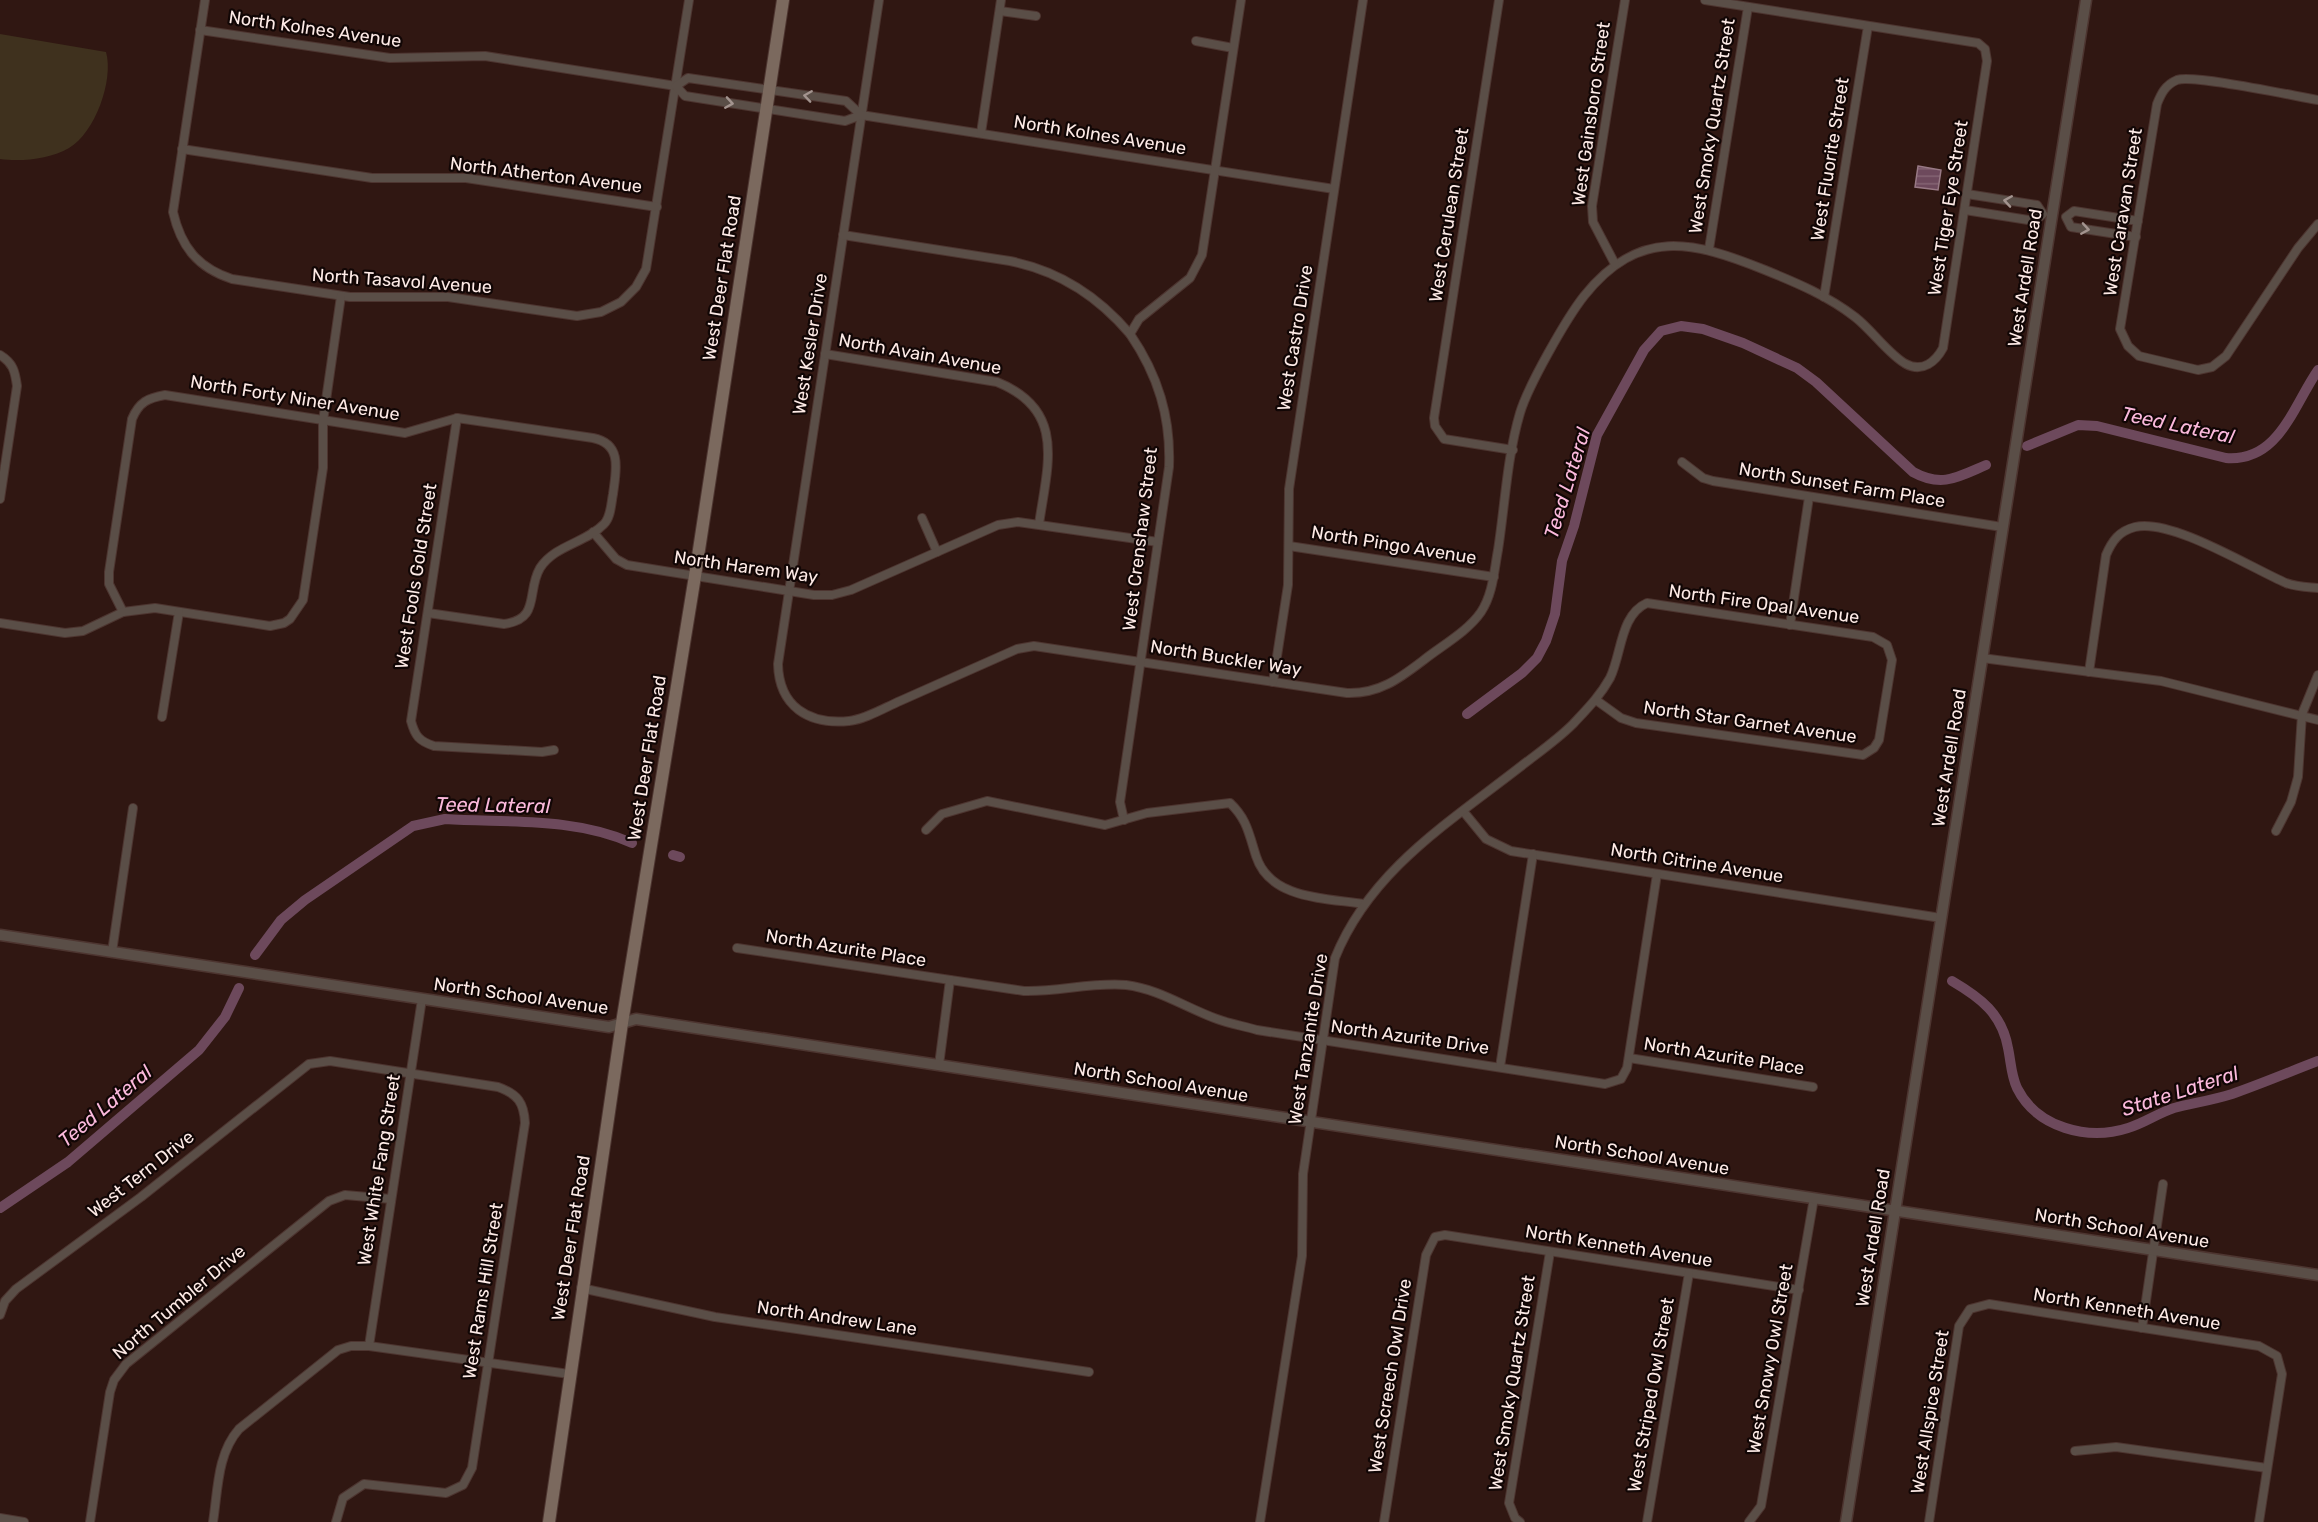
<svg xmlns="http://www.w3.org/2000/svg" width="2318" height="1522" viewBox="0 0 2318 1522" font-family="Rubik,sans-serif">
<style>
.pitch{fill:#3f311e}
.water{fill:url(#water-rules);stroke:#987985;stroke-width:1.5}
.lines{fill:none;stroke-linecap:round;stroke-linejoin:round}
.canal{stroke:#6d495c;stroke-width:10}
.minor-casing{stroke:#4d3530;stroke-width:10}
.tertiary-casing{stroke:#4d3530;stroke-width:13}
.secondary-casing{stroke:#4d3530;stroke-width:14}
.minor{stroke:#5a4e47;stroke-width:8}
.tertiary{stroke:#5a4e47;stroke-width:10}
.secondary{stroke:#7b695e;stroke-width:12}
.oneway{stroke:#a3948f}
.labels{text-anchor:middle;stroke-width:4.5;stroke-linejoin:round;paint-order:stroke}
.street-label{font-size:18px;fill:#fdeae6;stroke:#110605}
.water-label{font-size:20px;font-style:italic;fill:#fbb9dc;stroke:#110605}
</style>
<defs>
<pattern id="water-rules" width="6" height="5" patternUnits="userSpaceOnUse" patternTransform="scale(1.5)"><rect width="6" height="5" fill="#6d495c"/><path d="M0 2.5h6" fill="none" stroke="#836373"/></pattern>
</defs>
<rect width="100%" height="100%" fill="#301712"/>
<path class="pitch" d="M0,34l106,18c8,28 -11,81 -37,96 -19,11 -48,14 -69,11z"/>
<polygon class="water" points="1918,166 1941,170 1938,190 1915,187"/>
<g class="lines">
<g class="canal">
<path d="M2027,446l51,-21 19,1 129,32c53,4 67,-52 92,-88"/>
<path d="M1467,714l55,-41 15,-15 9,-17 9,-27 7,-53 12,-35 23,-91 47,-85 17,-19 20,-5 22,3 40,14 54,25 19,14 97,90c29,16 45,5 73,-7"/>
<polyline points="673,855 680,857"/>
<path d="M255,955l26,-35 24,-20 108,-74 32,-7c63,4 128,-2 187,24"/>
<path d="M1952,981c29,17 50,33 56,67 3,14 3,27 9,40 20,40 71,53 111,40 17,-5 30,-15 46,-20 20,-5 39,-8 58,-14 29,-10 57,-22 86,-33"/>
<polyline points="0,1208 68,1162 199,1050 225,1017 239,988"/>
</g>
<defs>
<g id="minor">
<path d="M205,0l-32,212c8,35 25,56 59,67l118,18h98l129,19 24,-4 20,-10 15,-15 10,-18 43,-269"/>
<path d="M879,0l-101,664c1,42 30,61 71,57 17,-2 35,-13 51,-20 39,-17 78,-35 117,-52l17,-3 313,47c33,1 53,-15 78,-34 18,-14 43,-28 56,-47 12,-18 13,-41 17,-62 7,-45 9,-93 22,-137 8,-27 46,-94 64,-117 55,-69 109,-55 181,-26 32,13 63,26 90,47 17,13 34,38 51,47 17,9 30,-3 37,-16l44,-287 -2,-12 -7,-6 -273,-43"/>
<polyline points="1499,0 1434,418 1435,426 1444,439 1513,450"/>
<polyline points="1000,11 1036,16"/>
<polyline points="200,30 390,58 485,56 676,86"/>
<polyline points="1196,41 1233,48"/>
<path d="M2318,100c-24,-4 -125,-26 -141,-20 -12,5 -16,14 -20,24l-37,225 8,17 11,10 59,14 14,-3 14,-11 72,-108 20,-24"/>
<polyline points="861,115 846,101 688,78 676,86 685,96 845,121 861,115 1334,189"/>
<polyline points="981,133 1001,0"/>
<polyline points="182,149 372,178 466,178 657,207"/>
<polyline points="1965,210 2035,221 2043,214 2037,205 1967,194"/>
<path d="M843,235l167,26c50,10 88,35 120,73"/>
<polyline points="2136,237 2071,227 2066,217 2074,211 2138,221"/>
<polyline points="1709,249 1748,7"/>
<polyline points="1615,264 1593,222 1592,206 1625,0"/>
<polyline points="1824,297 1868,26"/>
<path d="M825,354l172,28c69,28 51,81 42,142"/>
<path d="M0,355c13,8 15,16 17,31l-17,113"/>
<path d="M457,418l-46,303c4,15 8,20 23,25l108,6 12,-2"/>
<polyline points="1682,462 1703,478 1713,481 2002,527"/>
<polyline points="922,518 937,552"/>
<polyline points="593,532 616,559 627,565 814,595 832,595 851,590 998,525 1018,522 1158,542"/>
<polyline points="1289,546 1494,577"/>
<path d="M123,612l-14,-28v-12l23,-153c7,-17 16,-21 33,-24l240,38 52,-15 136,20c30,6 23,33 20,56 -2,10 -2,23 -9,30 -18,19 -49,21 -64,44 -14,24 1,51 -36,56l-76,-11"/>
<polyline points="0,623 65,633 83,631 123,612 155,608 270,626 284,623 290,619 303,600 323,468 323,421 341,296"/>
<polyline points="1790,625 1809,497"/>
<polyline points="1982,658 2161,681 2318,720"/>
<path d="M2089,672l17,-117c6,-14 13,-24 29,-28 36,-9 116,41 151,56 10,4 21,4 32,5"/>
<polyline points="1273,682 1288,585 1289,489 1363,0"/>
<polyline points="162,717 179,612"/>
<polyline points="1463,811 1486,839 1511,851 1941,918"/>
<path d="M1124,820l-4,-18 49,-335c2,-50 -11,-92 -39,-133l9,-15 51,-41 12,-23 39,-255"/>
<path d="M926,830l16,-16 45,-13 118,24 42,-12 83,-10c17,16 19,31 26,53 14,44 71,42 108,48"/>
<polyline points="2276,831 2291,802 2298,777 2302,714 2318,675"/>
<path d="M737,948l287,43c34,1 68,-9 102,-6 33,4 60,23 91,34 13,5 27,7 40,11l348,54 16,-5 6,-11 30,-194"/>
<polyline points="112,952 133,808"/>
<polyline points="1629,1058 1813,1087"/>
<polyline points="939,1065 950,980"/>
<polyline points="1500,1067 1533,854"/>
<polyline points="581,1288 715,1317 1089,1372"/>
<path d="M0,1315l5,-14 11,-12 125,-92 168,-133 21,-3 168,26c20,7 26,16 27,36l-53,345 -9,17 -17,8 -82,-9 -21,14 -7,24"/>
<polyline points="2142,1328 2163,1184"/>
<polyline points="369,1346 422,999"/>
<polyline points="2075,1451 2116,1447 2267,1468"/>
<polyline points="0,1518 24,1522"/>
<polyline points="90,1522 110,1392 114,1380 126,1364 329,1201 345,1195 391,1199"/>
<path d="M213,1522c5,-32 4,-68 26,-93l99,-79 13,-4h18l200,28"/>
<path d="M1260,1522l42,-266 1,-82 32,-216c35,-87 113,-135 185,-191 18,-14 37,-27 53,-43 14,-15 27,-28 37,-46 12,-25 10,-63 37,-75l226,34 14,8 5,15 -13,80 -5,8 -11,7 -227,-32 -15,-5 -25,-18"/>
<polyline points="1384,1522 1426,1255 1435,1237 1445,1235 1799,1290"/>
<polyline points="1520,1522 1515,1518 1509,1503 1550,1252"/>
<polyline points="1647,1522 1689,1273"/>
<polyline points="1749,1522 1761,1506 1814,1198"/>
<polyline points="1929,1522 1959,1326 1970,1309 1989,1304 2259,1346 2277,1356 2282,1374 2259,1522"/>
</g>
<g id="tertiary">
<polyline points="0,935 609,1027 636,1019 2318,1275"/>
<polyline points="1846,1522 2086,0"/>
</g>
<polyline id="secondary" points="549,1522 622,1023 695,576 783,0"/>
</defs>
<use href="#minor" class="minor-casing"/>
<use href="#tertiary" class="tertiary-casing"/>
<use href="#secondary" class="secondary-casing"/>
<use href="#minor" class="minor"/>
<use href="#tertiary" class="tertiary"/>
<use href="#secondary" class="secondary"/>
</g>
<defs><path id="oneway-chevron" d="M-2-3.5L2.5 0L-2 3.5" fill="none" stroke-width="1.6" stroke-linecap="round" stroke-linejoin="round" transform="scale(1.5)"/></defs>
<g class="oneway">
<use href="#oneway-chevron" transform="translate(808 96) rotate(-172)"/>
<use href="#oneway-chevron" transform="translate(729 103) rotate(9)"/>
<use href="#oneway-chevron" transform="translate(2008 201) rotate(-171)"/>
<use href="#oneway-chevron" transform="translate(2085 229) rotate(9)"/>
</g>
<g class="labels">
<g class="street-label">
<text transform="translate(315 29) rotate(8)" y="6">North Kolnes Avenue</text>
<text transform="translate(1591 114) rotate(-82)" y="6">West Gainsboro Street</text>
<text transform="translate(1712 126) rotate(-81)" y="6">West Smoky Quartz Street</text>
<text transform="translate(1100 135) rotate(9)" y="6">North Kolnes Avenue</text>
<text transform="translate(1830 159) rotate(-81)" y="6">West Fluorite Street</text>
<text transform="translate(546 175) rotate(7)" y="6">North Atherton Avenue</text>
<text transform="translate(1948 208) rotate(-81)" y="6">West Tiger Eye Street</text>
<text transform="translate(2123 212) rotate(-81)" y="6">West Caravan Street</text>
<text transform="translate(1449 215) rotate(-81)" y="6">West Cerulean Street</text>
<text transform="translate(722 278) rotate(-81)" y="6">West Deer Flat Road</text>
<text transform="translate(2025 278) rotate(-81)" y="6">West Ardell Road</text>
<text transform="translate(402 281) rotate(4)" y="6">North Tasavol Avenue</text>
<text transform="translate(1295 338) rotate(-81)" y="6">West Castro Drive</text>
<text transform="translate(810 344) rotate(-81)" y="6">West Kesler Drive</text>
<text transform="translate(920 354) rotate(10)" y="6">North Avain Avenue</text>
<text transform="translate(295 398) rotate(9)" y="6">North Forty Niner Avenue</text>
<text transform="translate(1842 485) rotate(9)" y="6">North Sunset Farm Place</text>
<text transform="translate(1140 539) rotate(-83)" y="6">West Crenshaw Street</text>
<text transform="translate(1394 545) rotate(9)" y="6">North Pingo Avenue</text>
<text transform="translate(746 567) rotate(8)" y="6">North Harem Way</text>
<text transform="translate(416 576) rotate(-81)" y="6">West Fools Gold Street</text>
<text transform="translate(1764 604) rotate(8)" y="6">North Fire Opal Avenue</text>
<text transform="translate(1226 658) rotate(9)" y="6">North Buckler Way</text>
<text transform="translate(1750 722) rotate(8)" y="6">North Star Garnet Avenue</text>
<text transform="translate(647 758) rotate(-81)" y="6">West Deer Flat Road</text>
<text transform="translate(1949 758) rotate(-81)" y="6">West Ardell Road</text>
<text transform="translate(1697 863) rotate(9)" y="6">North Citrine Avenue</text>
<text transform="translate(846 948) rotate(9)" y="6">North Azurite Place</text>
<text transform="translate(521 996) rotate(8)" y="6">North School Avenue</text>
<text transform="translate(1410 1037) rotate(8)" y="6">North Azurite Drive</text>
<text transform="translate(1308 1039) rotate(-81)" y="6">West Tanzanite Drive</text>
<text transform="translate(1724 1056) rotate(9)" y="6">North Azurite Place</text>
<text transform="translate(1161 1082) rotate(9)" y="6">North School Avenue</text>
<text transform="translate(1642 1155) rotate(9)" y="6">North School Avenue</text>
<text transform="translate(379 1170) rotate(-81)" y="6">West White Fang Street</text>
<text transform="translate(141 1174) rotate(-38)" y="6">West Tern Drive</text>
<text transform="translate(2122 1228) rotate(9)" y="6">North School Avenue</text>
<text transform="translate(571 1238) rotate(-81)" y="6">West Deer Flat Road</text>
<text transform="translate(1873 1238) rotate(-81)" y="6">West Ardell Road</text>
<text transform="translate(1619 1246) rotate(9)" y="6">North Kenneth Avenue</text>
<text transform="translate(483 1291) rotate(-81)" y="6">West Rams Hill Street</text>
<text transform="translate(179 1302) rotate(-40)" y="6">North Tumbler Drive</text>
<text transform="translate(2127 1309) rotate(9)" y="6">North Kenneth Avenue</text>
<text transform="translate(837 1318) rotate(8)" y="6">North Andrew Lane</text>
<text transform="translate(1770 1359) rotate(-80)" y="6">West Snowy Owl Street</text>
<text transform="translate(1390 1376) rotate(-81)" y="6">West Screech Owl Drive</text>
<text transform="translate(1512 1383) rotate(-81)" y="6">West Smoky Quartz Street</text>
<text transform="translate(1651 1395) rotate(-80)" y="6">West Striped Owl Street</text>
<text transform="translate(1930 1412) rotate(-81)" y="6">West Allspice Street</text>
</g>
<g class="water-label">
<text transform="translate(2178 425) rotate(12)" y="7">Teed Lateral</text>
<text transform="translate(1567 483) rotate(-73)" y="7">Teed Lateral</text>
<text transform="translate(493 805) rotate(1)" y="7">Teed Lateral</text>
<text transform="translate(2180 1091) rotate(-18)" y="7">State Lateral</text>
<text transform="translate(105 1106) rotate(-40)" y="7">Teed Lateral</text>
</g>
</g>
</svg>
